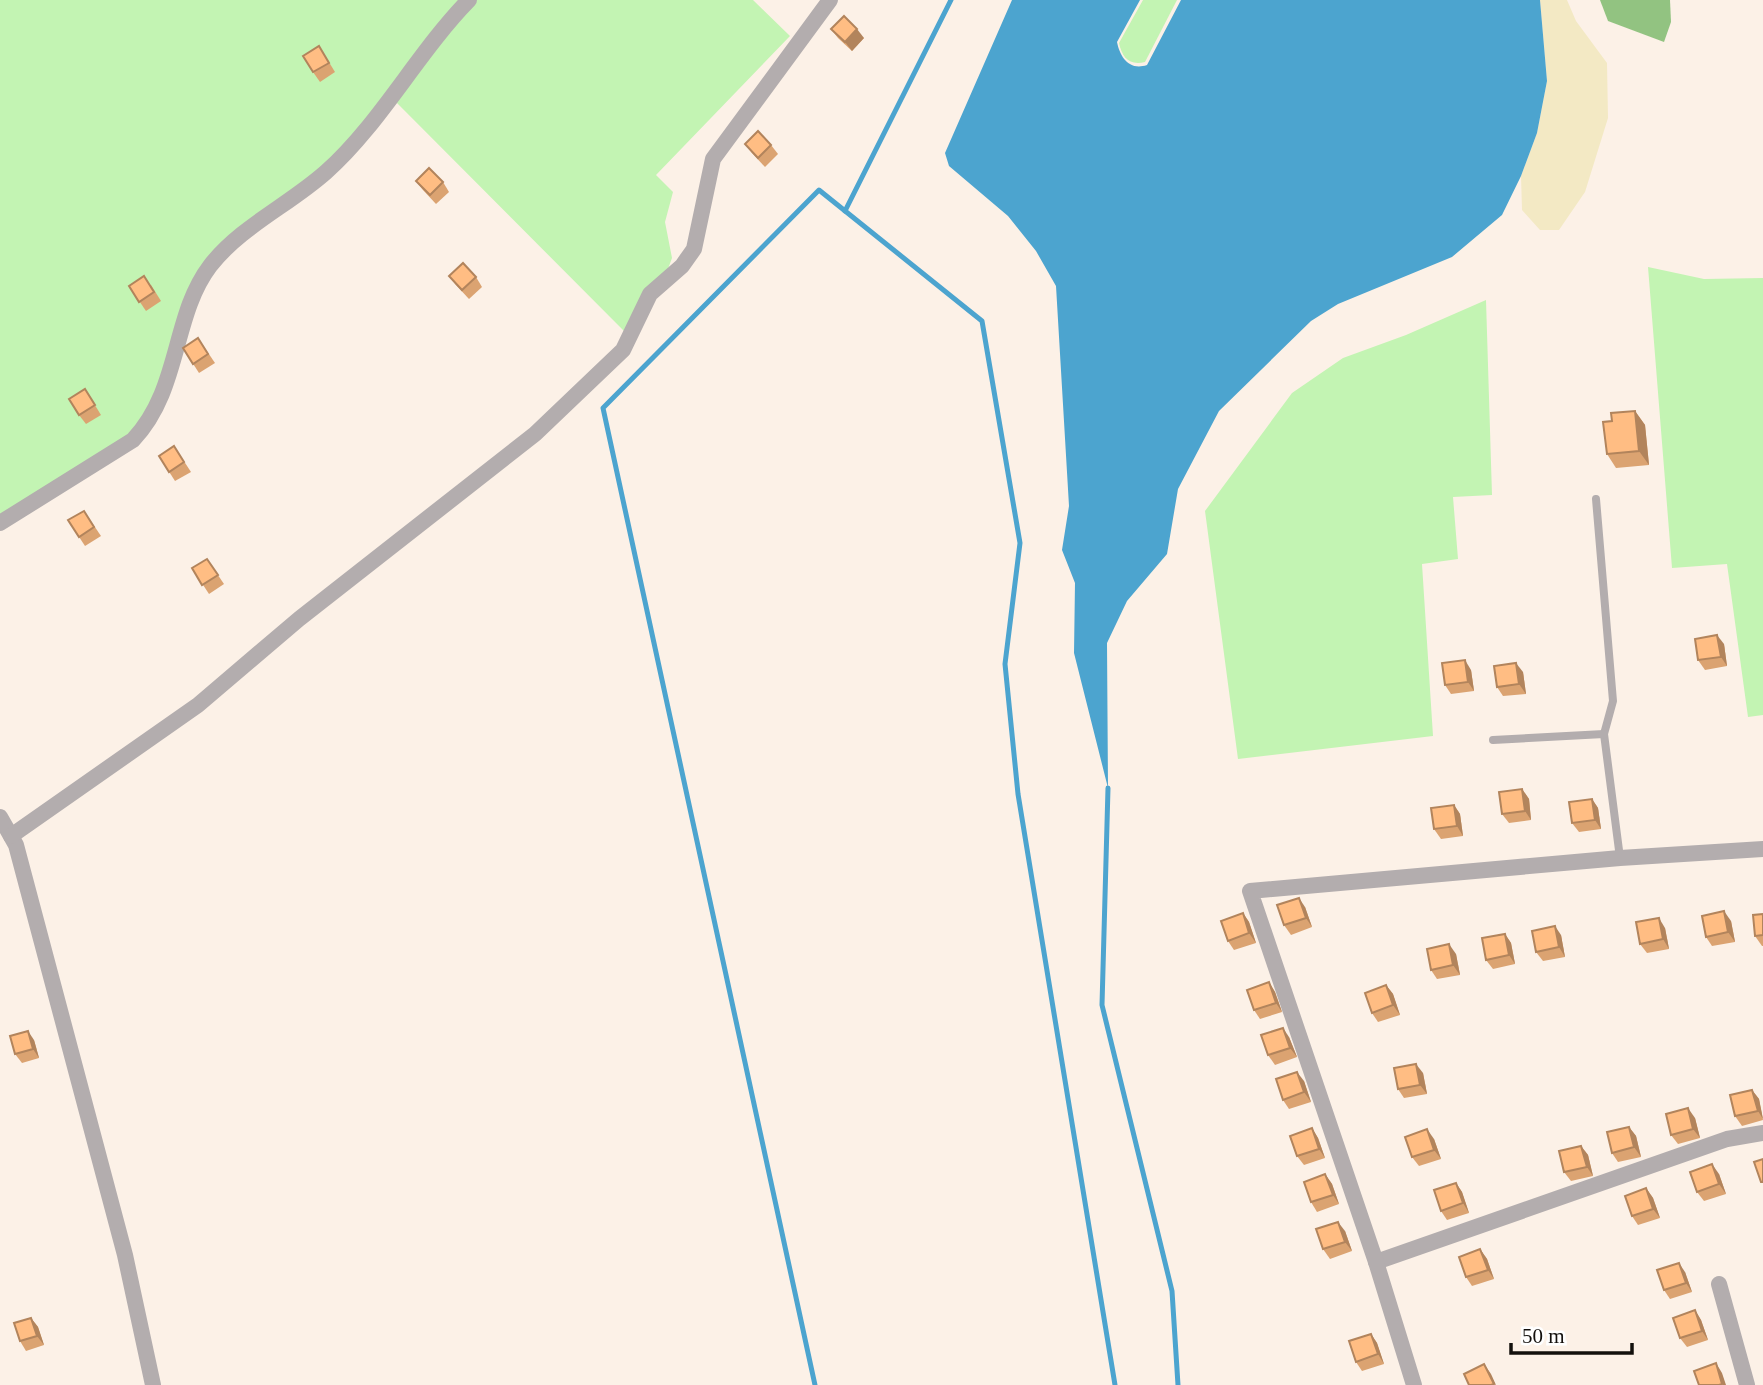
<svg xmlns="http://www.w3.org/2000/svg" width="1763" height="1385" viewBox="0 0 1763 1385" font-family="Georgia,serif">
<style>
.green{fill:#c3f4b3}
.forest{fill:#92c381}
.sand{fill:#f3e9c4}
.water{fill:#4ca4cf}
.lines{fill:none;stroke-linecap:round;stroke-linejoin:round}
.stream{stroke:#4ca4cf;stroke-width:5}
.lane{stroke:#b3adae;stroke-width:8}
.street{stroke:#b3adae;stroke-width:16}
.wall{fill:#dba371}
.shaded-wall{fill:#b2845c}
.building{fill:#ffbd83;stroke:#b2845c;stroke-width:2}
</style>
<rect width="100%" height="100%" fill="#fcf1e7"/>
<g class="green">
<polygon points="0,0 469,0 346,151 209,267 146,427 0,523"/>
<polygon points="476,0 753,0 790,36 656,175 673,192 665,222 672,258 659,293 624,331 394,100"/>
<path d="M1143,0h34l-32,62c-16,4 -23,-5 -26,-19z"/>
<polygon points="1648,267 1704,279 1763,278 1763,715 1748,717 1727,564 1672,568"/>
<polygon points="1486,300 1492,495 1453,497 1458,559 1422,564 1433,736 1238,759 1205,511 1292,393 1343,358 1406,335"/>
</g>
<polygon class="forest" points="1600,0 1670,0 1671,22 1664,42 1608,21"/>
<polygon class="sand" points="1540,0 1567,0 1576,21 1607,63 1608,118 1585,192 1559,230 1540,230 1522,210 1521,176 1537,133 1547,81"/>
<path class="water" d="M1012,0h128l-23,42c3,15 12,29 30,23l34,-65h359l7,81 -10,52 -16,43 -19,39 -50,42 -114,47 -27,17 -92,90 -41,78 -11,65 -40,47 -20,42 1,145 -34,-135 1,-70 -13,-33 7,-44 -13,-220 -20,-35 -28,-35 -59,-50 -4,-13z"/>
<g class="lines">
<g class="stream">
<polyline points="845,211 951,0"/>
<polyline points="1108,788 1102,1005 1172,1291 1178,1385"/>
<polyline points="815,1385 603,408 819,190 982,321 1020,543 1005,664 1018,794 1115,1385"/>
</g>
<g class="lane">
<polyline points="1596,499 1613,701 1604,734 1620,858"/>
<polyline points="1493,740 1604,734"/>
</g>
<g class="street">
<path d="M0,523l133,-83c48,-51 39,-124 77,-174 30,-39 79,-61 116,-94 54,-48 92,-120 143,-172"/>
<polyline points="0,817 16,845 125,1255 153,1385"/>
<polyline points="11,836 198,705 299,619 535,434 623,350 650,294 682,266 694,249 713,159 830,0"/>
<polyline points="1376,1262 1727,1139 1763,1133"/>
<polyline points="1719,1284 1747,1385"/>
<polyline points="1414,1385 1376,1262 1250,891 1620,858 1763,849"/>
</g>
</g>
<g class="wall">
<polygon points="831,29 864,38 852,51 838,38"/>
<polygon points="319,46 335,72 320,82 313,72"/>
<polygon points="745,144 771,145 778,154 765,167 752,153"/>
<polygon points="416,181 443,182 449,192 436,204 423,190"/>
<polygon points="449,276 476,277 482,287 469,299 456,285"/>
<polygon points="151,285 161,301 146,311 129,286"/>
<polygon points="198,338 215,363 199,373 183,348"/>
<polygon points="85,389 101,415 86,424 79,415"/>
<polygon points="1635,411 1645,425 1649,465 1616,468 1607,454 1612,421"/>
<polygon points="174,446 191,472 175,481 159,456"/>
<polygon points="84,511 101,536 85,546 68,520"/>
<polygon points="207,559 224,584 209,594 192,568"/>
<polygon points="1724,644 1727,666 1705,670 1698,660"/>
<polygon points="1471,670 1474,691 1451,694 1445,685"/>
<polygon points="1523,672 1526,694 1503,696 1497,687"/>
<polygon points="1522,789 1529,799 1531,820 1509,823 1502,814"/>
<polygon points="1592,799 1598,808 1601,829 1579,832 1572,823"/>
<polygon points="1454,805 1460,814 1463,836 1441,839 1434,829"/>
<polygon points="1305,907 1312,927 1291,935 1284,925"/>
<polygon points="1243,913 1249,922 1256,943 1234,950 1228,941"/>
<polygon points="1763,914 1763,946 1762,946 1755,936"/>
<polygon points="1731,921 1735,942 1712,946 1706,937"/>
<polygon points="1665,928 1669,949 1647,953 1640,944"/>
<polygon points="1505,934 1511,943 1515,964 1493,969 1486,960"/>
<polygon points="1561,935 1565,957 1543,961 1536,952"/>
<polygon points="1456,954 1460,975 1437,979 1431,970"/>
<polygon points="1269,982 1275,992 1282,1012 1260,1019 1254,1010"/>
<polygon points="1386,985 1393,994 1400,1015 1378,1022 1372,1013"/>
<polygon points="1289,1037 1297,1057 1275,1065 1268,1055"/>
<polygon points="34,1040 39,1058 22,1063 15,1054"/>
<polygon points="1423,1073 1427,1094 1404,1098 1398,1089"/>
<polygon points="1304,1081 1311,1102 1289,1109 1283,1100"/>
<polygon points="1752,1090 1759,1099 1763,1120 1742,1126 1735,1116"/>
<polygon points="1695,1118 1700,1138 1678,1144 1671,1135"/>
<polygon points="1629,1127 1636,1136 1641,1157 1618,1162 1612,1153"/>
<polygon points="1312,1128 1318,1138 1325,1158 1304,1165 1297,1156"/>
<polygon points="1434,1139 1441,1159 1419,1166 1412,1157"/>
<polygon points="1581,1146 1588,1155 1593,1176 1571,1181 1564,1172"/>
<polygon points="1325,1174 1332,1184 1339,1204 1317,1212 1311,1202"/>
<polygon points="1719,1174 1726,1194 1704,1201 1697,1192"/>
<polygon points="1456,1183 1462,1192 1469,1213 1447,1220 1441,1211"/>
<polygon points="1646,1188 1653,1198 1660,1218 1638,1225 1632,1216"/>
<polygon points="1345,1231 1352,1251 1330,1259 1323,1249"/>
<polygon points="1480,1249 1487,1259 1494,1279 1472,1286 1466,1277"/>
<polygon points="1685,1272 1692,1292 1670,1299 1664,1290"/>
<polygon points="1695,1310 1701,1320 1708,1340 1687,1347 1680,1338"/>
<polygon points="31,1318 38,1327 44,1345 26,1351 20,1341"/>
<polygon points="1371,1334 1377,1343 1384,1364 1362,1371 1356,1362"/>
</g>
<g class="shaded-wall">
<polygon points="857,29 864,38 852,51 845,42"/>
<polygon points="1635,411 1645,425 1649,465 1639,451"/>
<polygon points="1717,635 1724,644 1727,666 1721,657"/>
<polygon points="1465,660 1471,670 1474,691 1468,682"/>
<polygon points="1516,663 1523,672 1526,694 1519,684"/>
<polygon points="1522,789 1529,799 1531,820 1525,811"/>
<polygon points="1592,799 1598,808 1601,829 1595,820"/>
<polygon points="1454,805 1460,814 1463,836 1457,826"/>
<polygon points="1299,898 1305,907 1312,927 1306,918"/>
<polygon points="1724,911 1731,921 1735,942 1728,932"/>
<polygon points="1243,913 1249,922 1256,943 1249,933"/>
<polygon points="1659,918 1665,928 1669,949 1663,939"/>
<polygon points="1555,926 1561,935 1565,957 1559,947"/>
<polygon points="1505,934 1511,943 1515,964 1509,955"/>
<polygon points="1449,944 1456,954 1460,975 1453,965"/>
<polygon points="1269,982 1275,992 1282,1012 1276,1003"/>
<polygon points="1386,985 1393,994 1400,1015 1393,1005"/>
<polygon points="1283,1028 1289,1037 1297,1057 1290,1048"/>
<polygon points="28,1031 34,1040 39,1058 33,1049"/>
<polygon points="1416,1064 1423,1073 1427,1094 1420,1085"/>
<polygon points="1297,1072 1304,1081 1311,1102 1304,1092"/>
<polygon points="1752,1090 1759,1099 1763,1119 1758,1111"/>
<polygon points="1688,1108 1695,1118 1700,1138 1693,1129"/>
<polygon points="1629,1127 1636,1136 1641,1157 1634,1147"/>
<polygon points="1312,1128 1318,1138 1325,1158 1319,1149"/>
<polygon points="1427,1129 1434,1139 1441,1159 1434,1150"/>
<polygon points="1581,1146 1588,1155 1593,1176 1587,1167"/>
<polygon points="1712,1164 1719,1174 1726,1194 1719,1184"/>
<polygon points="1325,1174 1332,1184 1339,1204 1333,1195"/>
<polygon points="1456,1183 1462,1192 1469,1213 1463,1203"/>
<polygon points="1646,1188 1653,1198 1660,1218 1653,1209"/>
<polygon points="1338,1222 1345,1231 1352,1251 1345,1242"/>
<polygon points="1480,1249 1487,1259 1494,1279 1488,1270"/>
<polygon points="1679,1263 1685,1272 1692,1292 1686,1283"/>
<polygon points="1695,1310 1701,1320 1708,1340 1702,1331"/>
<polygon points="31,1318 38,1327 44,1345 37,1336"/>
<polygon points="1371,1334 1377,1343 1384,1364 1378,1354"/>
<polygon points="1716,1363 1722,1373 1726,1385 1723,1385 1722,1384"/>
<polygon points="1484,1364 1491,1374 1496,1385 1494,1384"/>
</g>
<g class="building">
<polygon points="844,16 857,29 845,42 831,29"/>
<polygon points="319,46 329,63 313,72 303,56"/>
<polygon points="758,131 771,145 758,158 745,144"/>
<polygon points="429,168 443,182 430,195 416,181"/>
<polygon points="463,263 476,277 462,290 449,276"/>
<polygon points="144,276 154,292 139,302 129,286"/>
<polygon points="198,338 208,354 193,364 183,348"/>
<polygon points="85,389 95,405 79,415 69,399"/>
<polygon points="1635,411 1639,451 1607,454 1603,422 1612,421 1611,413"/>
<polygon points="174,446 184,462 169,472 159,456"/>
<polygon points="84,511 94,527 79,537 68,520"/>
<polygon points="207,559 218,575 202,585 192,568"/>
<polygon points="1717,635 1721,657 1698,660 1695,639"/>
<polygon points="1465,660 1468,682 1445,685 1442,663"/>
<polygon points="1516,663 1519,684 1497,687 1494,666"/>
<polygon points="1522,789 1525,811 1502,814 1499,792"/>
<polygon points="1592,799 1595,820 1572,823 1569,802"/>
<polygon points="1454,805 1457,826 1434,829 1431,808"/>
<polygon points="1299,898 1306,918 1284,925 1277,905"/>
<polygon points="1724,911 1728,932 1706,937 1702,916"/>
<polygon points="1243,913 1249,933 1228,941 1221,921"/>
<polygon points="1763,914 1763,935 1755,936 1753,915"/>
<polygon points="1659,918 1663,939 1640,944 1636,922"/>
<polygon points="1555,926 1559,947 1536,952 1532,931"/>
<polygon points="1505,934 1509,955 1486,960 1482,938"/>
<polygon points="1449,944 1453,965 1431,970 1427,949"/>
<polygon points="1269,982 1276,1003 1254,1010 1247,990"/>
<polygon points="1386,985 1393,1005 1372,1013 1365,993"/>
<polygon points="1283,1028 1290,1048 1268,1055 1261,1035"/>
<polygon points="28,1031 33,1049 15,1054 10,1036"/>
<polygon points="1416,1064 1420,1085 1398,1089 1394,1068"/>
<polygon points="1297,1072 1304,1092 1283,1100 1276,1079"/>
<polygon points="1752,1090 1758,1111 1735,1116 1730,1095"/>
<polygon points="1688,1108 1693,1129 1671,1135 1666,1114"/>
<polygon points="1629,1127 1634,1147 1612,1153 1607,1132"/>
<polygon points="1312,1128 1319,1149 1297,1156 1290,1136"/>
<polygon points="1427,1129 1434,1150 1412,1157 1405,1137"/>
<polygon points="1581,1146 1587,1167 1564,1172 1559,1151"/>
<polygon points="1763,1159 1763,1182 1761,1182 1754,1162"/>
<polygon points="1712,1164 1719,1184 1697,1192 1690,1172"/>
<polygon points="1325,1174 1333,1195 1311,1202 1304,1182"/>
<polygon points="1456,1183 1463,1203 1441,1211 1434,1190"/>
<polygon points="1646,1188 1653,1209 1632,1216 1625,1196"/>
<polygon points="1338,1222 1345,1242 1323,1249 1316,1229"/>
<polygon points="1480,1249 1488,1270 1466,1277 1459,1257"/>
<polygon points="1679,1263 1686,1283 1664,1290 1657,1270"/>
<polygon points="1695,1310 1702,1331 1680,1338 1673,1318"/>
<polygon points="31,1318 37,1336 20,1341 14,1323"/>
<polygon points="1371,1334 1378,1354 1356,1362 1349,1341"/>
<polygon points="1716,1363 1722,1384 1719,1385 1699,1385 1694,1371"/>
<polygon points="1484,1364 1494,1384 1491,1385 1469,1385 1464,1374"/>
</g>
<path d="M1511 1343v10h121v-10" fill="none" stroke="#13100d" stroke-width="3.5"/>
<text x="1522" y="1343" font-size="21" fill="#13100d" stroke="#ffffff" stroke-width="5" paint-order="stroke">50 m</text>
</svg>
